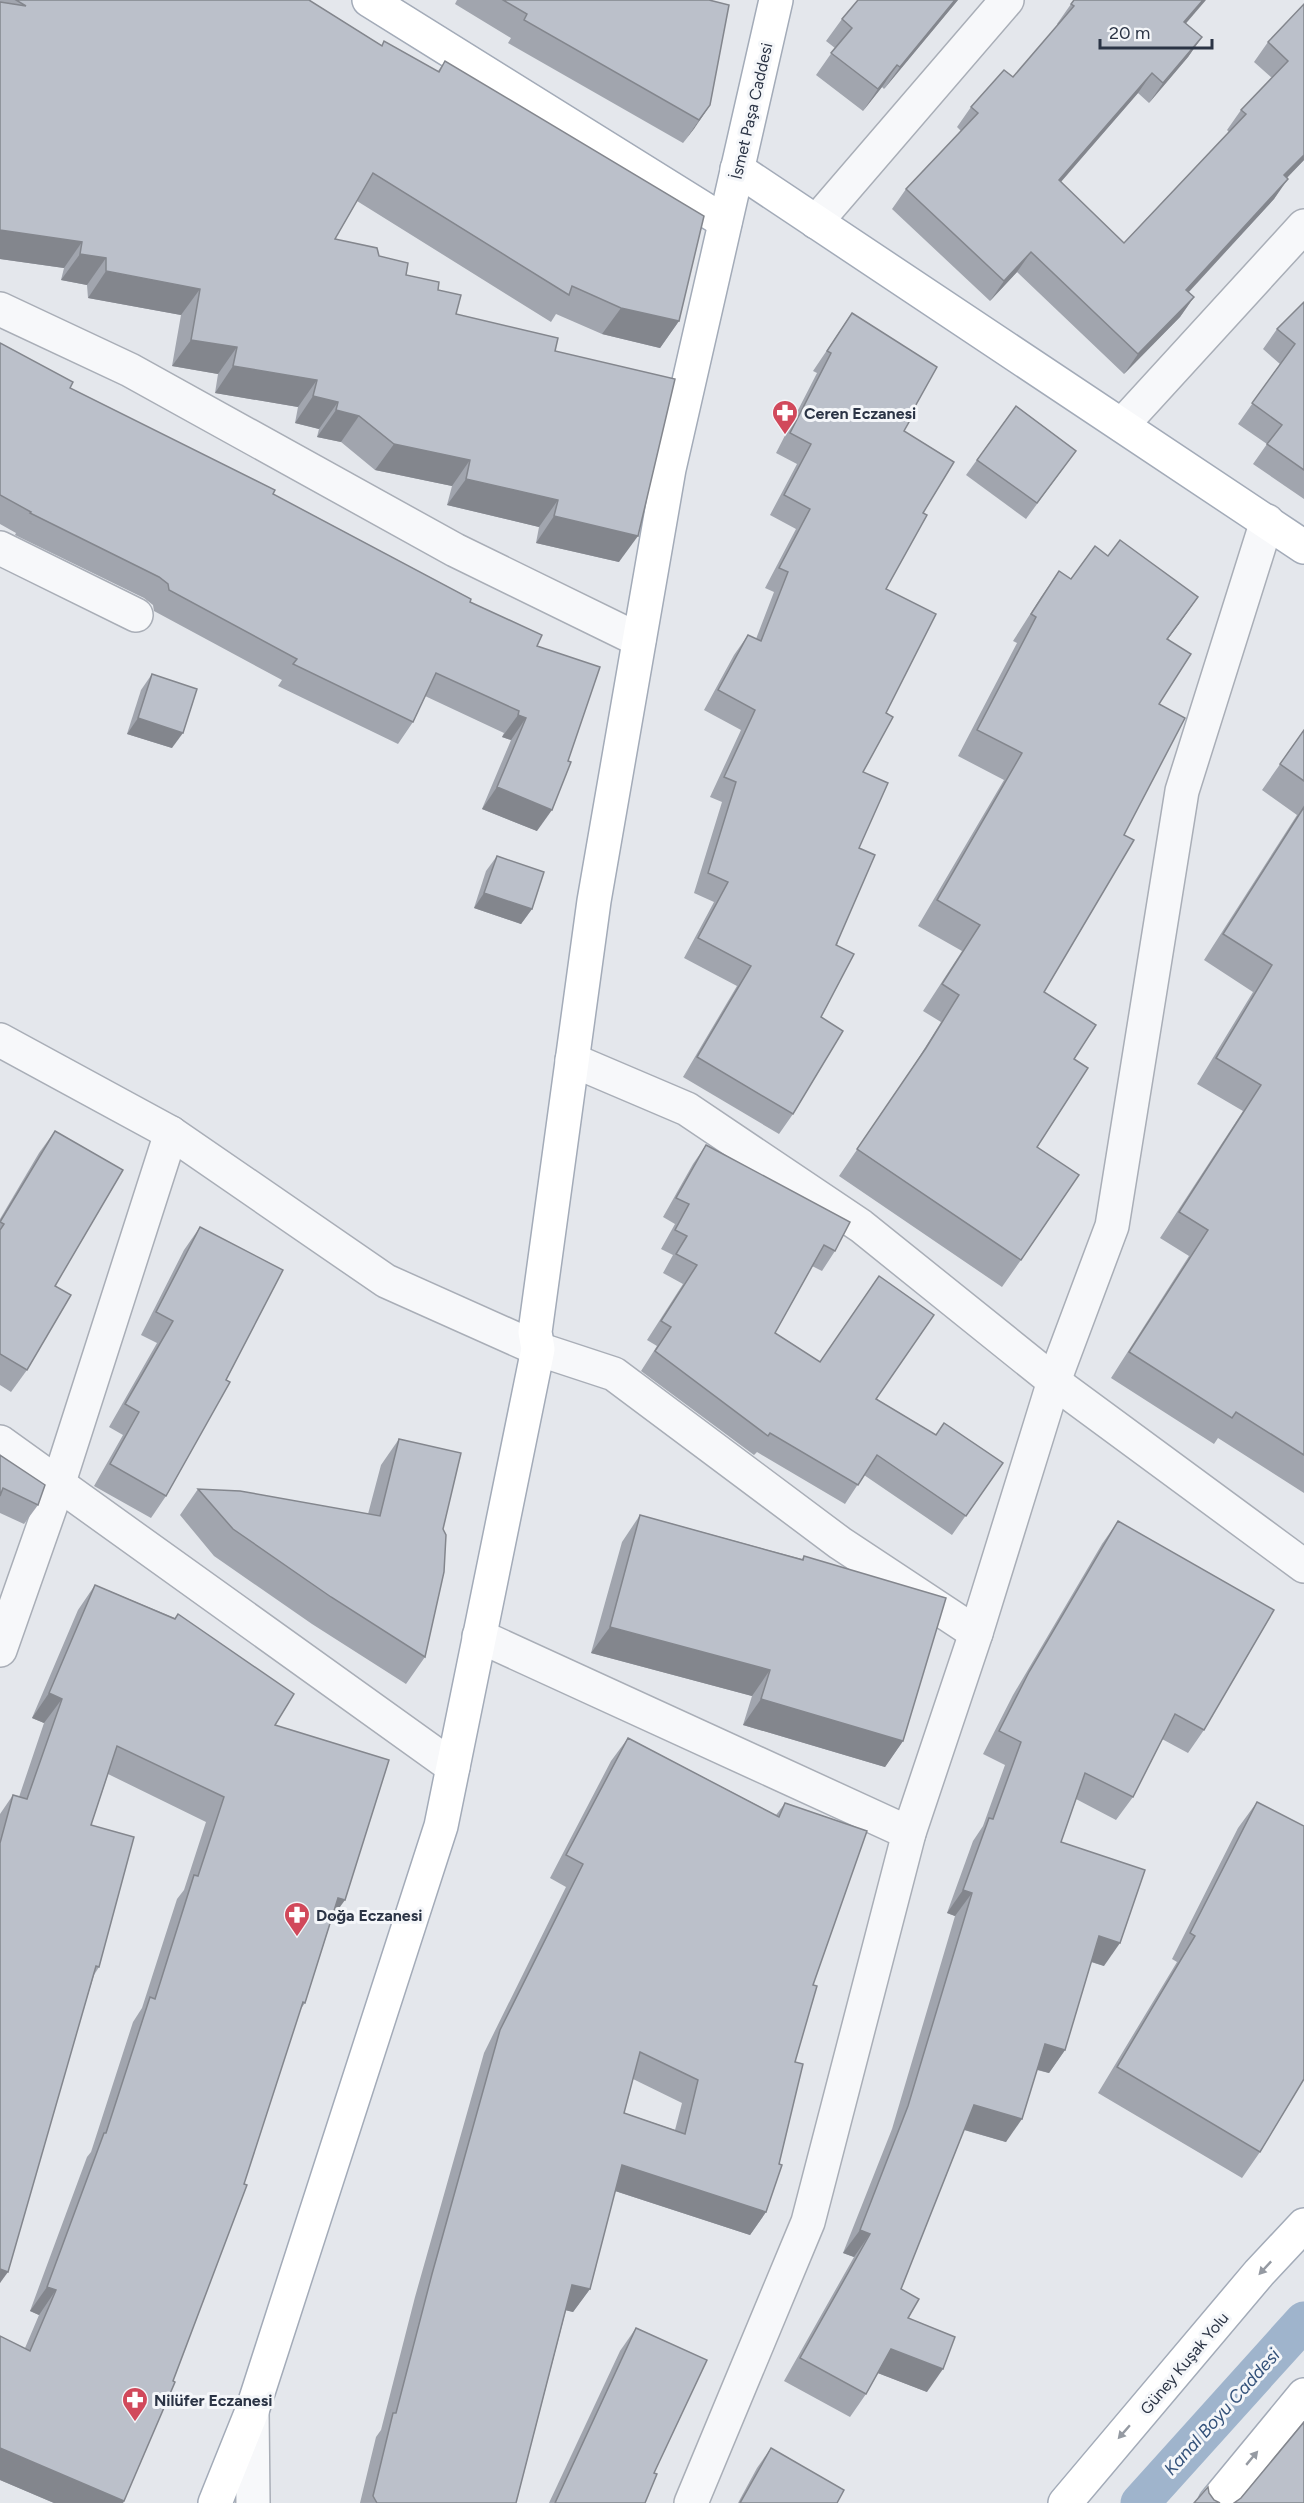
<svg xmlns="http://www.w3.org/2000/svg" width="1304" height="2503" viewBox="0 0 1304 2503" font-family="Figtree,sans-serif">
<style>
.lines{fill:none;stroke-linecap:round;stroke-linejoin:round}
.canal{stroke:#9fb4cc;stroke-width:39}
.minor-casing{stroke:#a9aeb7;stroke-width:36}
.major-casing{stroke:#a3abb8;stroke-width:36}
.minor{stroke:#f7f8fa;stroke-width:33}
.major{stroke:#fff;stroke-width:33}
.wall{fill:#a1a5ae;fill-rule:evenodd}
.shaded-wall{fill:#83868d}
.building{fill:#bbc0ca;stroke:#83868d;stroke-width:1.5;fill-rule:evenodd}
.oneway{fill:#959aa2}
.labels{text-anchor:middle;stroke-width:6;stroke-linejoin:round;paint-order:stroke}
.street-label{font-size:16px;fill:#2b3445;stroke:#f4f6f9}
.poi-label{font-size:16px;font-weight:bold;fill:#2b3445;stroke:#f4f6f9;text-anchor:start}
.water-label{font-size:18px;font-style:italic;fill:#34527a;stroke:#f4f6f9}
</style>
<rect width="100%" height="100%" fill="#e4e7ec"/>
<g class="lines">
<polyline class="canal" points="1140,2503 1304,2321"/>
<defs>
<g id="minor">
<polyline points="816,222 1007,0"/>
<polyline points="0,309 130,370 455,550 639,640"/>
<polyline points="1122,425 1304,226"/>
<polyline points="0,548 136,615"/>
<polyline points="0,1040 171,1133 386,1281 538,1349 614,1374 840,1543 976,1633"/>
<polyline points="572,1060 687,1109 861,1226 1065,1390 1304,1566"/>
<polyline points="0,1442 453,1767"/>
<polyline points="479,1636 909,1833"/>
<polyline points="0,1650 58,1485 171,1133"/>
<polyline points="252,2411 253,2503"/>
<polyline points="691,2503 808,2222 909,1833 976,1633 1054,1381 1112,1226 1182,791 1267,521"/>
</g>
<g id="major">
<polyline points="369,0 725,222"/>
<polyline points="737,169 1304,547"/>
<polyline points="215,2503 252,2411 441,1826 538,1349 535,1332 594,901 669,469 776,0"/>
<polyline points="1065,2503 1259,2273 1304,2225"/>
<polyline points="1215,2503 1304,2395"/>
</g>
</defs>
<use href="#minor" class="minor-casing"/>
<use href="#major" class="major-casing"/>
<use href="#minor" class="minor"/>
<use href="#major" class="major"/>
</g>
<g class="wall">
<polygon points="0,0 309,0 381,45 438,71 445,61 679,321 660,348 602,334 556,314 551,322 357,201 335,239 379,256 406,275 438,290 456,314 555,351 619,562 536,543 539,527 447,505 452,486 375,470 341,442 317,437 319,429 295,423 298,407 215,393 218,374 172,366 181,315 88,298 87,285 61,280 64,268 0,259"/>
<polygon points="457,0 709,0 710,105 683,143 508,43 511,38 455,4"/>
<polygon points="958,0 884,89 882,87 863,111 816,75 835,48 826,41 842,19"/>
<polygon points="1071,4 1186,24 1202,37 1188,57 1149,103 1138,93 1061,182 1124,243 1229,132 1227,130 1241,110 1272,78 1254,62 1268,42 1304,4 1304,160 1287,178 1274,199 1189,292 1194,297 1180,317 1124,374 1017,272 990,301 892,209 906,189 961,131 957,127 971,107 1013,77 1058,25 1057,24"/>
<polygon points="1304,302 1304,499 1253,464 1267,444 1238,424 1280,364 1263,349 1277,329"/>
<polygon points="852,313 907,421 904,431 923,513 886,589 886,713 863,772 859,848 821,1017 793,1114 779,1134 683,1077 737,986 684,958 714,902 694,893 722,802 710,797 741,730 704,710 734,655 748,635 756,639 774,592 765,588 796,529 770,515 797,464 776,453 817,373 813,371"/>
<polygon points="0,343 70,388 273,494 470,602 537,646 537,831 482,809 511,740 502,737 504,733 425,696 413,722 398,744 278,686 282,680 154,611 153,605 144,598 15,535 16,533 0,524"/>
<polygon points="1016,406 1076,451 1026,519 966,475"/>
<polygon points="1108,556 1198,597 1167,640 1159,704 1124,835 1044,992 1074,1059 1037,1147 1021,1260 1002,1287 839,1176 908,1075 941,1022 923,1011 962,951 918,926 1004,780 958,756 1017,643 1013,641 1041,597 1059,571 1071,579"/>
<polygon points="152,674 172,748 127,734 141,690"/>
<polygon points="1304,730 1304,1493 1218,1438 1214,1444 1111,1378 1189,1256 1160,1238 1243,1111 1197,1084 1253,992 1204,960 1297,815 1262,790"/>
<polygon points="497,856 532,909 521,924 474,908 486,871"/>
<polygon points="55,1131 27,1370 11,1392 0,1385 0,1219 39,1153"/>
<polygon points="706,1145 835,1251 822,1271 812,1266 775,1333 876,1399 936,1435 1003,1463 952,1535 864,1475 845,1504 757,1452 754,1455 641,1371 657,1346 647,1340 683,1284 663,1273 673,1255 661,1249 675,1224 663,1217 693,1164"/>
<polygon points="200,1227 166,1496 151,1518 94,1486 123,1435 109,1427 157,1343 141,1335 184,1250"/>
<polygon points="399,1439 443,1529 425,1657 406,1684 312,1624 214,1556 180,1515 198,1489 368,1514 381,1465"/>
<polygon points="0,1455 38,1505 24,1524 0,1513"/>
<polygon points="640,1515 802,1559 804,1556 903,1741 885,1767 743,1725 752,1696 591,1653 622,1542"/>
<polygon points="1118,1521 1204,1730 1188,1753 1162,1739 1133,1797 1116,1820 1076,1799 1061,1842 1104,1966 1091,1962 1065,2050 1049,2073 1037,2070 1006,2142 964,2130 901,2289 927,2392 878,2373 866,2394 850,2417 784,2381 854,2257 843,2253 892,2129 955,1916 947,1913 973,1841 983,1826 1005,1765 983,1754 1013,1695 1102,1544"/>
<polygon points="95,1585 175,1618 178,1614 275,1725 332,1918 305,2003 300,2010 124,2501 123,2503 54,2503 0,2480 25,2348 39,2315 30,2311 87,2157 91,2152 133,2022 142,2008 177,1899 184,1890 206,1822 108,1774 91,1825 99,1967 94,1975 0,2283 0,1814 13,1795 19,1797 44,1723 32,1718 78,1610"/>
<path d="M628,1738l148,77 9,-12 28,182 -18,77 -29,150 -16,23 -135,-44 -25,98 -17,23 -7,-2 -50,193h-156l16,-66 5,-7 34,-133 69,-244 82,-166 -16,-9 61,-117zM633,2079l49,24 -7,27 -51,-17z"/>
<polygon points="1257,1802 1260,2152 1242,2178 1098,2093 1177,1962 1172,1959 1238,1828"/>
<polygon points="636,2328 654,2473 645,2503 549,2503 620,2351"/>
<polygon points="771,2448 837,2503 738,2503 757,2468"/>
</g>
<g class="shaded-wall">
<polygon points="955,0 958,0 884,89 900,67"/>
<polygon points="1203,0 1206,0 1170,42 1184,22"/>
<polygon points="1202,37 1188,57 1149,103 1163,83"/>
<polygon points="897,65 882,87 863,111 878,89"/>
<polygon points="1152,73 1138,93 1045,200 1059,180"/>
<polygon points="710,105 694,129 683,143 699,120"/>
<polygon points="1304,155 1304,160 1270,195 1284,175"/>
<polygon points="1288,179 1274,199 1172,310 1186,290"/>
<polygon points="0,230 82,242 64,268 0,259"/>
<polygon points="1031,252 1017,272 990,301 1004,281"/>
<polygon points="80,254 106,258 87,285 61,280"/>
<polygon points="106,271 200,289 181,315 88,298"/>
<polygon points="1194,297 1180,317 1124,374 1138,354"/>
<polygon points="621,308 679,321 660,348 602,334"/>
<polygon points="191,340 237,347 218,374 172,366"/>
<polygon points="233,366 317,380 298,407 215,393"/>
<polygon points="313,396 338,402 319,429 295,423"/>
<polygon points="336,410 359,416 341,442 317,437"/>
<polygon points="394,444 470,460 452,486 375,470"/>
<polygon points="466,479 558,500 539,527 447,505"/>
<polygon points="554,516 638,536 619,562 536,543"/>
<polygon points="1198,597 1179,624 1148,665 1167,639"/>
<polygon points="518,715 526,718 511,740 502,737"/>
<polygon points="138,718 183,733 172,748 127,734"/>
<polygon points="497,787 552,810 537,831 482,809"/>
<polygon points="484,893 532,909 521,924 474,908"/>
<polygon points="610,1627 770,1670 752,1696 591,1653"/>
<polygon points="49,1693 62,1699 44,1723 32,1718"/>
<polygon points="761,1699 903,1741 885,1767 743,1725"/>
<polygon points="963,1890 972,1893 955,1916 947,1913"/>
<polygon points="338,1898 345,1900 327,1925"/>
<polygon points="1099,1936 1120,1943 1104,1966 1083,1959"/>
<polygon points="1045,2044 1065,2050 1049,2073 1028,2067"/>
<polygon points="974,2105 1022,2119 1006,2142 958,2128"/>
<polygon points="622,2165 766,2212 750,2235 606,2188"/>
<polygon points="860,2230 870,2234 854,2257 843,2253"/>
<polygon points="0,2269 8,2272 0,2283"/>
<polygon points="572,2285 590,2289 573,2312 556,2308"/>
<polygon points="47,2287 56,2290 39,2315 30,2311"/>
<polygon points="891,2349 943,2369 927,2392 875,2372"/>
<polygon points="0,2448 124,2501 123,2503 54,2503 0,2480"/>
</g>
<g class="building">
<polygon points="16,0 309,0 382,46 384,41 439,72 445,61 704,216 679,321 621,308 572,286 569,295 373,173 335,239 377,248 379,256 408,263 406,275 439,282 438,290 461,295 456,314 558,338 555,351 675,379 638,536 554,516 558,500 466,479 470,460 394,444 359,416 336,410 338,402 313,396 317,380 233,366 237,347 191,340 200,289 106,271 106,258 80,254 82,242 0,230 0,2 26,6"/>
<polygon points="503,0 709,0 729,5 710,105 699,120 524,20 527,14"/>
<polygon points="858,0 955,0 900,67 897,65 878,89 831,53 852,28 842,19"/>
<polygon points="1074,0 1203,0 1184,22 1202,37 1163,83 1152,73 1059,180 1124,243 1246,114 1241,110 1288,61 1268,42 1304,4 1304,155 1284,175 1288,179 1186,290 1194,297 1138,354 1031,252 1004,281 906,189 978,113 971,107 1004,70 1013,77 1074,6 1071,4"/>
<polygon points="1304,302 1304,470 1267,444 1282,425 1252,403 1295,344 1277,329"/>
<polygon points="852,313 937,367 907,421 909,422 904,431 954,462 923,513 927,515 886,589 936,614 886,713 893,717 863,772 888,783 859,848 875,855 836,945 854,954 821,1017 843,1031 793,1114 697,1057 751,966 698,938 728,882 708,873 736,782 724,777 755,710 718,690 748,635 761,641 788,572 779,568 810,509 784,495 811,444 790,433 831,353 827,351"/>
<polygon points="0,343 73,382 70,388 275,490 273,494 471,599 470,602 542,635 537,646 600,667 568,761 571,762 552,810 497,787 526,718 518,715 519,711 436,673 413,722 293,664 297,659 169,590 168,584 159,577 30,513 31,512 0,495"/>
<polygon points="1016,406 1076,451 1037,503 977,460"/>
<polygon points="1120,540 1198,597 1167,639 1191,654 1159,704 1185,718 1124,835 1134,840 1044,992 1096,1025 1074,1059 1088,1068 1037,1147 1079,1175 1021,1260 857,1149 926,1048 959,995 942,984 980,925 937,900 1022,753 977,730 1036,617 1031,614 1059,571 1071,579 1095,546 1108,556"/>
<polygon points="152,674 197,689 183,733 138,718"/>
<polygon points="1304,730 1304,781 1280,764"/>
<polygon points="1304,807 1304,1455 1236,1412 1232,1418 1129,1352 1208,1230 1179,1212 1261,1085 1216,1058 1272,965 1223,934"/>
<polygon points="497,856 544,872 532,909 484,893"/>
<polygon points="55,1131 123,1170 55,1286 71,1295 27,1370 0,1354 0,1230 4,1224 0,1222"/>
<polygon points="706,1145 850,1222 835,1251 824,1245 775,1333 820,1362 879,1276 934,1315 876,1399 936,1435 944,1423 1003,1463 966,1516 877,1455 858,1485 770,1433 768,1436 655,1351 671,1327 661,1321 697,1265 676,1254 687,1236 675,1230 689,1204 676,1198"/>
<polygon points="200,1227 283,1270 226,1380 230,1382 166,1496 110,1464 139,1412 125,1404 173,1321 156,1312"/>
<polygon points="399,1439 461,1453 443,1529 446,1535 444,1572 425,1657 331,1597 233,1529 198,1489 240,1491 380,1516"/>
<polygon points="0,1455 45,1485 38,1505 3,1488 0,1496"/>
<polygon points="640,1515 803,1560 804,1556 946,1598 903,1741 761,1699 770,1670 610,1627"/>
<polygon points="1118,1521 1274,1610 1204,1730 1175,1714 1133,1797 1085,1773 1061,1842 1145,1870 1120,1943 1099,1936 1065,2050 1045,2044 1022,2119 974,2105 901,2289 919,2299 908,2318 955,2337 943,2369 891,2349 866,2394 800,2358 870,2234 860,2230 908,2106 972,1893 963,1890 989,1818 993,1819 1021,1742 999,1731 1029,1672"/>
<polygon points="95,1585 175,1619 178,1614 294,1694 275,1725 389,1760 345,1900 338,1898 305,2003 303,2002 244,2184 247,2185 173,2381 175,2382 124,2501 0,2448 0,2336 30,2351 56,2290 47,2287 104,2133 106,2133 150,1997 155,1999 194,1875 198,1876 224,1797 117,1746 91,1825 134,1837 99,1967 96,1966 8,2272 0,2269 0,1843 13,1795 27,1799 62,1699 49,1693"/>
<path d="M628,1738l151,79 6,-14 82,28 -54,154 4,1 -22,76 8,2 -24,100 3,1 -16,47 -144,-47 -32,124 -18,-4 -56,218h-139l-4,-7 20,-83h3l36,-139 68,-244 83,-166 -17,-9zM640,2052l58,28 -13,54 -61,-21z"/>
<polygon points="1257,1802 1304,1826 1304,2079 1260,2152 1117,2067 1195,1936 1190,1933"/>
<polygon points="636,2328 707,2360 654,2473 657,2474 645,2503 555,2503"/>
<polygon points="1304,2422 1304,2503 1234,2503 1241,2498"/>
<polygon points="771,2448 844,2490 837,2503 740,2503"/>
<polygon points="1208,2487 1209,2493 1214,2500 1220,2503 1194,2503"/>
</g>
<defs><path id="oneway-solid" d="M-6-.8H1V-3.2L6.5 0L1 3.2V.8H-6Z" transform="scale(1.5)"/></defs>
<g class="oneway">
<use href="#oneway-solid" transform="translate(1265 2268) rotate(133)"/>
<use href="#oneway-solid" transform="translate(1124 2432) rotate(131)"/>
<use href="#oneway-solid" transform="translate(1252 2458) rotate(-50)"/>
</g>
<defs>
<symbol id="pharmacy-pin" viewBox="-11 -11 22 30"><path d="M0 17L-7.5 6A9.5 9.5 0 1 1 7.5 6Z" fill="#d1495b" stroke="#f4f6f9"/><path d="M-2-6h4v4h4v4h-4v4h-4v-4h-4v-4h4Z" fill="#fff"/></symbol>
</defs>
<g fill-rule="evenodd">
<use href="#pharmacy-pin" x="770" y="398" width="30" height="40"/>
<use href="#pharmacy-pin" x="282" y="1900" width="30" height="40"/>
<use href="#pharmacy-pin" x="120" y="2385" width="30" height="40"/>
</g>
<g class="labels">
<g class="street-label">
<text transform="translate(751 111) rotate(-77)" y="6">İsmet Paşa Caddesi</text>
<text transform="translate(1184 2363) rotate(-50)" y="6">Güney Kuşak Yolu</text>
</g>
<g class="poi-label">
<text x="804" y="419">Ceren Eczanesi</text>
<text x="316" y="1921">Doğa Eczanesi</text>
<text x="154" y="2406">Nilüfer Eczanesi</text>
</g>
<g class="water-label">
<text transform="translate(1222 2412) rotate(-48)" y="6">Kanal Boyu Caddesi</text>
</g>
</g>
<path d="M1100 39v9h112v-9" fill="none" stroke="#2b3445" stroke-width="3"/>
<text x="1109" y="39" font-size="18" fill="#2b3445" stroke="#f4f6f9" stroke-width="4.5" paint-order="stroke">20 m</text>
</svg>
